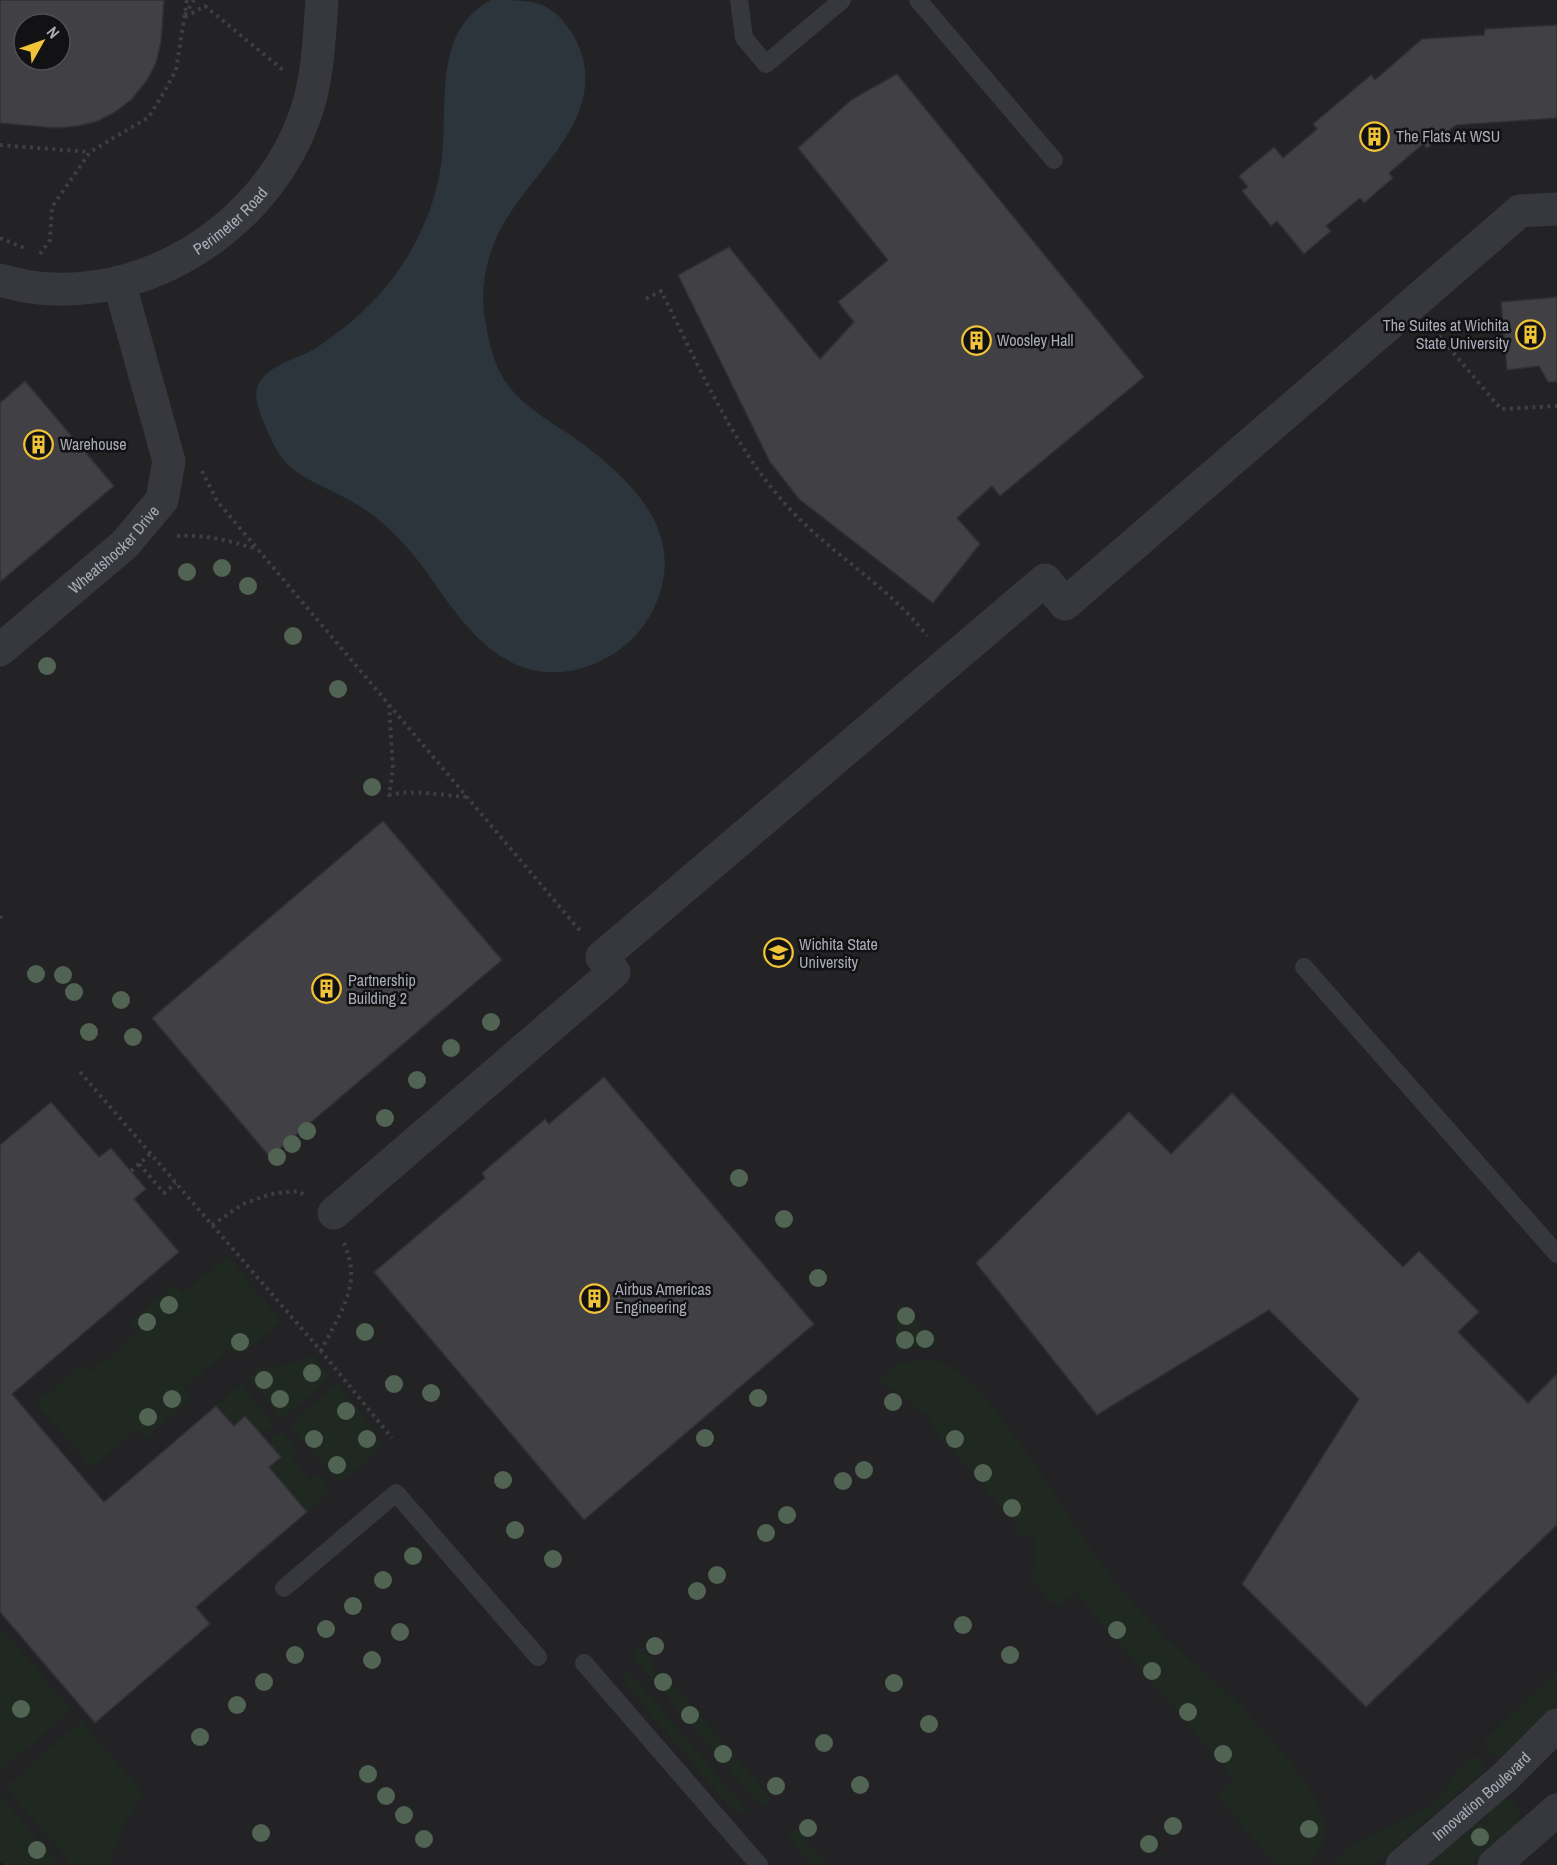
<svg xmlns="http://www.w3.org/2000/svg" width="1557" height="1865" viewBox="0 0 1557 1865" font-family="'Archivo Narrow',sans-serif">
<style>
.built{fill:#232225;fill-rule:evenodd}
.green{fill:#202822}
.water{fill:#2c343c}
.building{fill:#414145;stroke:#313034;stroke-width:1.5;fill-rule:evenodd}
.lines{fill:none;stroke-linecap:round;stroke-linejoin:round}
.path{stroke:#3d3f44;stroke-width:4;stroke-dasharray:3 4.5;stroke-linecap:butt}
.lane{stroke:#37383d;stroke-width:18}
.street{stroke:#37383d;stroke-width:33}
.tree{fill:#516454}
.labels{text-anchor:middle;stroke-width:5;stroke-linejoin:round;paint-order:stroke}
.poi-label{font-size:16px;fill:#a9acb8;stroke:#121113;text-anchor:start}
.street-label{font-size:16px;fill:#a9acb8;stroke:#121113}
</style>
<rect width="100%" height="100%" fill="#171618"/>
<path class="built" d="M0,0h1557v1865h-1542l-15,-18zM24,24h36v36h-36z"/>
<g class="green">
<polygon points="227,1256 282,1321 239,1357 230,1349 184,1388 192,1398 146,1438 137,1429 91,1468 36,1403 83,1363 91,1372 137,1332 129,1323 175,1284 183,1293"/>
<polygon points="903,1304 936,1340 936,1343 933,1347 920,1346 901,1351 894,1348 899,1306"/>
<polygon points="312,1355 331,1377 282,1419 248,1378 260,1367 287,1365 303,1360"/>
<polygon points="919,1359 934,1360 949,1365 970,1380 995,1409 1036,1465 1080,1533 1115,1582 1160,1633 1242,1706 1295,1767 1317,1799 1324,1819 1325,1833 1321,1848 1310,1865 1276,1865 1218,1797 1221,1791 1234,1779 1075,1592 1058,1606 1052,1604 1032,1581 1031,1578 1037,1538 1016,1535 1016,1525 928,1422 933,1418 927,1412 922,1415 906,1398 885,1386 878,1380 896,1365"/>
<polygon points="241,1384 275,1425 262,1435 246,1416 234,1426 216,1406"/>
<polygon points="337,1384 351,1400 383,1446 342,1482 334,1478 289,1425"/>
<polygon points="281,1431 298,1450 291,1457 310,1480 318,1473 327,1484 330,1492 307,1512 269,1467 281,1457 268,1442"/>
<polygon points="0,1626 72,1710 0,1772"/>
<polygon points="639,1646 654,1662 651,1666 657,1673 661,1670 772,1799 763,1807 755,1800 640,1666 632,1654"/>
<polygon points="1557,1670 1557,1704 1499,1758 1491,1754 1484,1746 1485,1739"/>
<polygon points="625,1671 631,1674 745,1807 748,1814 737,1812 732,1809 630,1690 625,1680"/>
<path d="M81,1721l63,73c-17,22 -28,43 -33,71h-39l-67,-78z"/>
<path d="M1472,1756l7,2 7,11 -111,96h-45c11,-10 23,-21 37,-28 21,-11 43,-17 63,-32 17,-13 27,-38 42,-49z"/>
<polygon points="0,1795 60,1865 3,1865 0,1862"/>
<path d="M1505,1800l8,2 7,7c5,18 -36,44 -49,56h-47l52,-45 7,4 7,-6 -3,-6 14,-11z"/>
<polygon points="796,1828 828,1865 810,1865 788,1836"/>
</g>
<path class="water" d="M491,0c44,0 60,0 83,36 43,80 -47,136 -77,200 -13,29 -17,58 -11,89 4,21 9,43 22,60 18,24 47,39 71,56 58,43 113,98 71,175 -17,29 -47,49 -80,55 -69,11 -108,-48 -142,-97 -12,-17 -27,-34 -42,-48 -11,-10 -24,-19 -37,-26 -21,-12 -46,-20 -63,-37 -10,-11 -16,-26 -22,-40 -4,-10 -10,-24 -7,-35 6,-22 41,-29 59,-40 44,-29 80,-65 103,-113 12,-25 20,-50 23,-78 6,-54 -9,-127 49,-157z"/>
<g class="building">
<path d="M0,0h164l-3,42 -5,21 -9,17 -15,19 -17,13 -17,9 -20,5 -22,2 -56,-5zM24,24h36v36h-36z"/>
<polygon points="1557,25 1557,118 1456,125 1427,148 1423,144 1389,173 1393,178 1364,203 1360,198 1326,226 1331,231 1304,254 1277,221 1271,226 1242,191 1248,187 1239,176 1274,147 1283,158 1317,129 1313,124 1371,75 1375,80 1422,39 1484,35 1485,29"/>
<polygon points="897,74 1144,377 1000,496 992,486 957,518 980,544 933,603 799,499 770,462 678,275 729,247 820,359 854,322 838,302 888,260 798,148 851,100"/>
<polygon points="1557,297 1557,382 1548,382 1539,366 1507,370 1501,302"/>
<polygon points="25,381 114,486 0,582 0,403"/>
<polygon points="383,821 502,960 270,1157 152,1018"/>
<polygon points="604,1077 814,1324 584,1520 374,1272 485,1178 482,1173 545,1119 549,1124"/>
<polygon points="1232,1093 1403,1267 1419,1251 1479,1312 1458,1332 1528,1403 1557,1374 1557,1525 1366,1707 1242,1584 1359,1399 1269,1310 1097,1415 976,1263 1129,1112 1171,1154"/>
<polygon points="51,1102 99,1157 111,1148 146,1189 134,1199 179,1252 12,1394 104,1502 216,1406 234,1426 245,1416 281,1457 269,1467 307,1512 196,1607 210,1624 95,1723 0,1612 0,1145"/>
</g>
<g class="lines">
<g class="path">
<polyline points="185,15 194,0"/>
<polyline points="185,17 205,6 283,70"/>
<polyline points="0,145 89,152"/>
<polyline points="0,238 27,249"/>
<polyline points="40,254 50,240 52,207 90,152 149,117 167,87 176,70 187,0"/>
<path d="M646,299l15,-8c36,71 72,156 126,215 43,48 101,79 140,130"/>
<polyline points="1434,330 1501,409 1557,406"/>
<polyline points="202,471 217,501 581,932"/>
<path d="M177,536c28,-2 53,5 80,13"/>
<path d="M389,705l4,64 -4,26c24,-6 52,0 77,2"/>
<polyline points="0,916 2,919"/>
<polyline points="80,1072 321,1351 392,1438"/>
<polyline points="139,1164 164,1193 176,1183"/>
<polyline points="131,1171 150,1154"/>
<polyline points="212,1225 243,1204 271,1194 298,1191 306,1196"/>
<path d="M321,1351c10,-21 30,-51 30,-75 1,-11 -3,-22 -7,-33"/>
</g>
<g class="lane">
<polyline points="739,0 744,38 766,64 842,0"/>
<polyline points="918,0 1054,160"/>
<polyline points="1304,967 1557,1254"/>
<polyline points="284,1588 396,1493 538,1657"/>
<polyline points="584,1663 759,1865"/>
</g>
<g class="street">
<path id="s1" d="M0,280c122,37 259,-42 303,-159 15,-38 16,-80 19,-121"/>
<path id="s2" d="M0,650l125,-106 37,-44 7,-39 -50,-179"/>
<polyline points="334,1213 614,972 602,957 1045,580 1065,604 1520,211 1557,209"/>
<path id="s3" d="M1402,1865l102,-87 53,-53"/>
<polyline points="1494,1865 1557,1810"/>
</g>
</g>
<g class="tree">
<circle cx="222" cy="568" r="9"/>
<circle cx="187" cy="572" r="9"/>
<circle cx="248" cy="586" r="9"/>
<circle cx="293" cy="636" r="9"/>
<circle cx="47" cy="666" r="9"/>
<circle cx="338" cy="689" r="9"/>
<circle cx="372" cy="787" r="9"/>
<circle cx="36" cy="974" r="9"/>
<circle cx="63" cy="975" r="9"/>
<circle cx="74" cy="992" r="9"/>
<circle cx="121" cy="1000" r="9"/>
<circle cx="491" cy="1022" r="9"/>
<circle cx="89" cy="1032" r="9"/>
<circle cx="133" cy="1037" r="9"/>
<circle cx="451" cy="1048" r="9"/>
<circle cx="417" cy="1080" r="9"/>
<circle cx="385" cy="1118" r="9"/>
<circle cx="307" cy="1131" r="9"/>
<circle cx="292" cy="1144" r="9"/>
<circle cx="277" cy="1157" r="9"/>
<circle cx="739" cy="1178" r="9"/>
<circle cx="784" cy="1219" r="9"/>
<circle cx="818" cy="1278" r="9"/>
<circle cx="169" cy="1305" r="9"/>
<circle cx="906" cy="1316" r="9"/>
<circle cx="147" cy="1322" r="9"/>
<circle cx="365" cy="1332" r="9"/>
<circle cx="925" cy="1339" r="9"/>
<circle cx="905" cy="1340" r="9"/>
<circle cx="240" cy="1342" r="9"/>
<circle cx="312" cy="1373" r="9"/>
<circle cx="264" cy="1380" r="9"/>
<circle cx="394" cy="1384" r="9"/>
<circle cx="431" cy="1393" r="9"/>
<circle cx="758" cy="1398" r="9"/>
<circle cx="172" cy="1399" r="9"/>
<circle cx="280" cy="1399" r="9"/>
<circle cx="893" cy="1402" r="9"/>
<circle cx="346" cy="1411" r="9"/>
<circle cx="148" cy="1417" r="9"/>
<circle cx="705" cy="1438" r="9"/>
<circle cx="314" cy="1439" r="9"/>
<circle cx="367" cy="1439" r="9"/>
<circle cx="955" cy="1439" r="9"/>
<circle cx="337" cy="1465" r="9"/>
<circle cx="864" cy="1470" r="9"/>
<circle cx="983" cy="1473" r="9"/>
<circle cx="503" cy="1480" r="9"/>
<circle cx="843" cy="1481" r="9"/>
<circle cx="1012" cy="1508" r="9"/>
<circle cx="787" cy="1515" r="9"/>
<circle cx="515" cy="1530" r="9"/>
<circle cx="766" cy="1533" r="9"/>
<circle cx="413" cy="1556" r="9"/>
<circle cx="553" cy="1559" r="9"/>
<circle cx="717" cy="1575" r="9"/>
<circle cx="383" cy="1580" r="9"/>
<circle cx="697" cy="1591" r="9"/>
<circle cx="353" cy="1606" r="9"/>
<circle cx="963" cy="1625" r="9"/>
<circle cx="326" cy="1629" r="9"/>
<circle cx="1117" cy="1630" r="9"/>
<circle cx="400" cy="1632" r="9"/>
<circle cx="655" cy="1646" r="9"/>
<circle cx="295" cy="1655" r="9"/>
<circle cx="1010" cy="1655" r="9"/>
<circle cx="372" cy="1660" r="9"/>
<circle cx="1152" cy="1671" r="9"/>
<circle cx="264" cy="1682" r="9"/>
<circle cx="663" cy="1682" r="9"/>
<circle cx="894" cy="1683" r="9"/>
<circle cx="237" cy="1705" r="9"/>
<circle cx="21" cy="1709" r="9"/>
<circle cx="1188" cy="1712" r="9"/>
<circle cx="690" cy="1715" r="9"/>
<circle cx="929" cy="1724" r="9"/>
<circle cx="200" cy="1737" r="9"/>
<circle cx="824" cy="1743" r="9"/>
<circle cx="723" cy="1754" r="9"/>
<circle cx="1223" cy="1754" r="9"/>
<circle cx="368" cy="1774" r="9"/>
<circle cx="860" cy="1785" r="9"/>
<circle cx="776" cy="1786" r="9"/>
<circle cx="386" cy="1796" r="9"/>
<circle cx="404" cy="1815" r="9"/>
<circle cx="1173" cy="1826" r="9"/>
<circle cx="808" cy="1828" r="9"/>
<circle cx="1309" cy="1829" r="9"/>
<circle cx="261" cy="1833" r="9"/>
<circle cx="1480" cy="1837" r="9"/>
<circle cx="424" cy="1839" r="9"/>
<circle cx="1149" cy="1844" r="9"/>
<circle cx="37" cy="1850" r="9"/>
</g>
<defs>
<symbol id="building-ring" viewBox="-11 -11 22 22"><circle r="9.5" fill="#121113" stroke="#f0c436" stroke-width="1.5"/><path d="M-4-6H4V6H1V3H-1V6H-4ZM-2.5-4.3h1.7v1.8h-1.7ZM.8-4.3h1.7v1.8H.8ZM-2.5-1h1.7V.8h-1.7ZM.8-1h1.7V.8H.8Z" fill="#f0c436"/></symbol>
<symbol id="university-ring" viewBox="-11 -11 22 22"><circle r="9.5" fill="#121113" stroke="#f0c436" stroke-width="1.5"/><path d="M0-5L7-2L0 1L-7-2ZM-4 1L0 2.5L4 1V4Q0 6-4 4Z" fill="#f0c436"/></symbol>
</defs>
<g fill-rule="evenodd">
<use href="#building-ring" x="1358" y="120" width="33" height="33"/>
<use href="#building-ring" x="1514" y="318" width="33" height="33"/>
<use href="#building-ring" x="960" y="324" width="33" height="33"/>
<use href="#building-ring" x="22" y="428" width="33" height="33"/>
<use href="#university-ring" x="762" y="936" width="33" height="33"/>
<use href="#building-ring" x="310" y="972" width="33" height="33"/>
<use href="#building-ring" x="578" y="1282" width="33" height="33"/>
</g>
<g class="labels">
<g class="poi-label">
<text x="1396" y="142">The Flats At WSU</text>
<text x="1509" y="331" text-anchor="end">The Suites at Wichita<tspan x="1509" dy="18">State University</tspan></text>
<text x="997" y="346">Woosley Hall</text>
<text x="60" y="450">Warehouse</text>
<text x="799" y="950">Wichita State<tspan x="799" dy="18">University</tspan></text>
<text x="348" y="986">Partnership<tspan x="348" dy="18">Building 2</tspan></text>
<text x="615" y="1295">Airbus Americas<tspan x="615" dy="18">Engineering</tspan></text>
</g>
<g class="street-label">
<text dy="6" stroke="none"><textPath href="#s1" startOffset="249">Perimeter Road</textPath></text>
<text dy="6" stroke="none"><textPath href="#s2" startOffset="152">Wheatshocker Drive</textPath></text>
<text dy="6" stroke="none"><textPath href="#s3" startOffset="105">Innovation Boulevard</textPath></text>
</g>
</g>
<g transform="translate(42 42) rotate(50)"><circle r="28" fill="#121113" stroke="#4e4f55" stroke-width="1.5"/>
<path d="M0-4.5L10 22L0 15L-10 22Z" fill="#f0c436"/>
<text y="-9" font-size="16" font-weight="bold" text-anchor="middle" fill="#a9acb8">N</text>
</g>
</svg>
